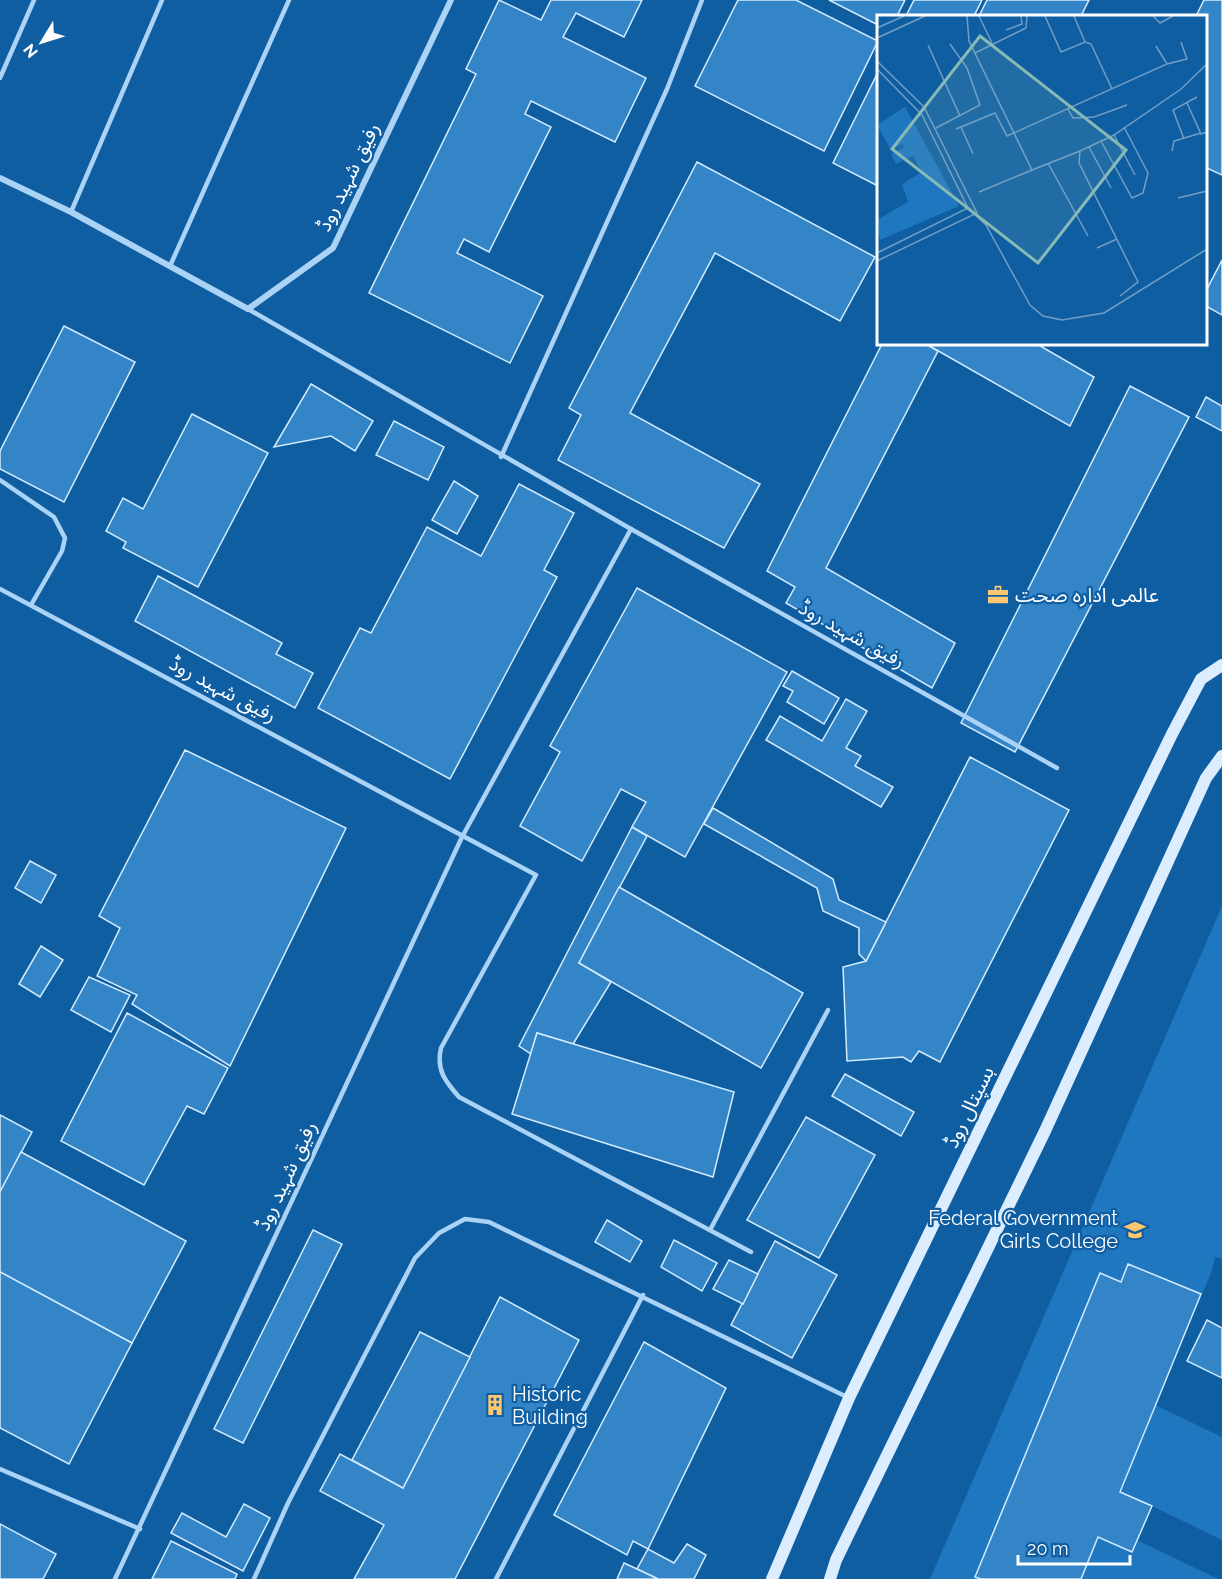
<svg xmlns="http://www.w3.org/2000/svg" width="1222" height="1579" viewBox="0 0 1222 1579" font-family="Raleway,'Noto Sans Arabic',sans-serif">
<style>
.green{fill:#1f77c0}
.building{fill:#3485c7;stroke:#d3ebfe;stroke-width:1.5}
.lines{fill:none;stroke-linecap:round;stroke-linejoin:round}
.lane{stroke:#aad3f6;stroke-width:4.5}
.street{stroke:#aad3f6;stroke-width:6}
.secondary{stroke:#dbedfe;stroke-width:12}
.labels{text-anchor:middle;stroke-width:4.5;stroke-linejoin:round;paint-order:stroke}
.street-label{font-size:20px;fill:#fff;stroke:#105ea2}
.poi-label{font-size:20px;fill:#fff;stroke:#105ea2;text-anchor:start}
.inset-road{fill:none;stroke:#709ec7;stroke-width:1.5}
.view{fill:#87bab6;fill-opacity:0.15;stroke:#87bab6;stroke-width:3}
.inset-edge{fill:none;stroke:#fff;stroke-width:3}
</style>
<rect width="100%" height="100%" fill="#105ea2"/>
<polygon class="green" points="1222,906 1222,1259 1215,1257 1211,1273 1155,1405 1222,1437 1222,1540 1152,1506 1137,1540 1218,1579 930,1579"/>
<g class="building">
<polygon points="499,0 541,20 551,0 642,0 624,37 576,13 563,37 646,78 615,142 531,101 525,114 551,127 489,252 464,239 457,253 543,296 510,363 369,293 476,74 466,69"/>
<polygon points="738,0 796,0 878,41 824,151 695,86"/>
<polygon points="829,0 905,0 897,16 878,16 878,25"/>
<polygon points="914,0 982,0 974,16 906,16"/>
<polygon points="987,0 1089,0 1081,16 979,16"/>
<polygon points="1204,0 1222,0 1222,175 1207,168 1206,171 1206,16 1196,16"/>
<polygon points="878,72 878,186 833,163"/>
<polygon points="697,162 875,257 840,321 715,253 630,413 760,484 724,548 558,460 581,415 569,408"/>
<polygon points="1222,260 1222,315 1206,306 1206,291"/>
<polygon points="64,326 135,362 64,502 0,469 0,451"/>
<polygon points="882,344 926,344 938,351 826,568 955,643 932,688 786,603 795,587 767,571"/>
<polygon points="926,344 1037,344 1094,377 1070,426"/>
<polygon points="311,384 373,421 355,451 331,436 274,447"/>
<polygon points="1130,386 1189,417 1015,752 961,723"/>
<polygon points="1206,397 1222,406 1222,431 1196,417"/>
<polygon points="192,414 268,453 198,587 123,548 126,542 106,531 123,498 143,509"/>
<polygon points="394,421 444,447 428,480 376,455"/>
<polygon points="454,481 478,496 457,534 432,520"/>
<polygon points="519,484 574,513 544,570 557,577 450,779 318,708 360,628 371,633 427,527 481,556"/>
<polygon points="158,576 282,643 276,654 313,673 295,708 135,621"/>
<polygon points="637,588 787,672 685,857 632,827 646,802 621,789 582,861 520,826 560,752 550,746"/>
<polygon points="792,671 839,698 824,724 787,702 793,691 783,686"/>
<polygon points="846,699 867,711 846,748 861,756 855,766 893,787 881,807 766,740 780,716 822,741"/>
<polygon points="185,750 346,828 230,1066 132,1004 137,995 97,976 120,928 99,916"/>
<polygon points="970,757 1069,810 940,1062 919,1051 911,1062 903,1057 847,1061 843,967 866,961"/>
<polygon points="713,808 833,879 839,900 886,922 866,961 859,954 859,928 823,911 817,888 704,824"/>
<polygon points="632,827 647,836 579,963 611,982 573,1044 537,1033 531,1054 519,1046"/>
<polygon points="30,861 56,875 41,903 15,888"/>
<polygon points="619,887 803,993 761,1068 579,963"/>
<polygon points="41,946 63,960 40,997 19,984"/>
<polygon points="89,977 130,995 111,1032 71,1010"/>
<polygon points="127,1013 228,1068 204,1114 187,1106 144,1185 61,1141"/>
<polygon points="537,1033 734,1092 713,1177 512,1114"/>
<polygon points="845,1074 914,1112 901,1136 832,1096"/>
<polygon points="0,1115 32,1132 0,1192"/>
<polygon points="806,1117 875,1155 819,1258 747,1220"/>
<polygon points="21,1152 186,1241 132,1343 0,1272 0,1192"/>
<polygon points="607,1220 642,1241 630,1262 595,1242"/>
<polygon points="313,1230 342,1244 243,1443 214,1429"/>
<polygon points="674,1240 717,1263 702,1291 661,1267"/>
<polygon points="775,1241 837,1275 792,1358 731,1325"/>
<polygon points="729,1260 758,1274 743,1304 713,1289"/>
<polygon points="1128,1264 1201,1294 1120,1492 1152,1506 1132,1552 1098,1537 1081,1579 981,1579 975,1577 1100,1273 1121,1282"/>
<polygon points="0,1272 132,1343 69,1464 0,1428"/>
<polygon points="500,1297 579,1340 455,1579 354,1579 384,1525 320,1491 340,1454 403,1488"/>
<polygon points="1207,1320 1222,1328 1222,1378 1187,1361"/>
<polygon points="420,1332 470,1357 403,1488 352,1460"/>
<polygon points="644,1342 726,1388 648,1549 633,1541 627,1555 554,1515"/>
<polygon points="244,1504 270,1518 243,1571 171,1533 182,1513 226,1537"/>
<polygon points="0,1524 56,1554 43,1579 0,1579"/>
<polygon points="171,1541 237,1574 235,1579 152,1579"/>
<polygon points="687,1544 706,1555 694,1579 658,1579 637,1569 648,1549 674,1563"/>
<polygon points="624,1563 637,1569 658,1579 617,1579"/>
</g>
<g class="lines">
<g class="lane">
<polyline points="0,78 34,0"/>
<polyline points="71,212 162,0"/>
<polyline points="170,266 289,0"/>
<polyline points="501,457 667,89 702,0"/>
<polyline points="0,480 54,517 65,538 62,551 31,605"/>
<polyline points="631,529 1057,768"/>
<path d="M0,589l536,286 -95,173c-5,22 4,33 18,49l292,155"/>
<polyline points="710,1230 828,1010"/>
<polyline points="0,1469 140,1529"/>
<polyline points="115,1579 462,837 631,529 248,309"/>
<polyline points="254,1579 288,1503 415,1258 439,1233 465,1219 489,1222 849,1398"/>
<polyline points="496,1579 643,1295"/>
</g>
<polyline class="street" points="0,178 71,212 248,309 333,248 451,0"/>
<g class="secondary">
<polyline points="772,1579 849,1398 1172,734 1201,679 1222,665"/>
<polyline points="830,1579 836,1560 1045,1131 1206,778 1222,756"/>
</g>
</g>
<defs>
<symbol id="office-bare" viewBox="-9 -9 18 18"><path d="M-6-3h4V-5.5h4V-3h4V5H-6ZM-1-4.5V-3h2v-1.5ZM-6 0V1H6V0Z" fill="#ffc76f" stroke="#105ea2" stroke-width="2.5" paint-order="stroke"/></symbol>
<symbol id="school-bare" viewBox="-9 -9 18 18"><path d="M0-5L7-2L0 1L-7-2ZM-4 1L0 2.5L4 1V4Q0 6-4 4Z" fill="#ffc76f" stroke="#105ea2" stroke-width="2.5" paint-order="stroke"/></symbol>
<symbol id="building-bare" viewBox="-9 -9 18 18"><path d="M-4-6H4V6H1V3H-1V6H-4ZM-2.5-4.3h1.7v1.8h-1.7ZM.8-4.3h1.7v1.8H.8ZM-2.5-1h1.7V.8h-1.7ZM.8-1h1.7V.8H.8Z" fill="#ffc76f" stroke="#105ea2" stroke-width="2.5" paint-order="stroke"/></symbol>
</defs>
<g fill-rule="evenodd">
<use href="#office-bare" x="983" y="580" width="30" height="30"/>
<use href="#school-bare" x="1120" y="1215" width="30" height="30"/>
<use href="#building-bare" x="480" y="1390" width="30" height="30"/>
</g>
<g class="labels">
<g class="street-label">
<text transform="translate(348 177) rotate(-64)" y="7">رفیق شہید روڈ</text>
<text transform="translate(852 634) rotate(29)" y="7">رفیق شہید روڈ</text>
<text transform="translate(223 689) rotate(28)" y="7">رفیق شہید روڈ</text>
<text transform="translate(969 1107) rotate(-64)" y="7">ہسپتال روڈ</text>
<text transform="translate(286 1176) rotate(-65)" y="7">رفیق شہید روڈ</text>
</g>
<g class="poi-label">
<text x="1015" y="602">عالمی ادارہ صحت</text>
<text x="1118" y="1225" text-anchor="end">Federal Government<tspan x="1118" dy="23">Girls College</tspan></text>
<text x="512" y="1401">Historic<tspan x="512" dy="23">Building</tspan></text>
</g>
</g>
<g transform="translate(877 15)">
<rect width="330" height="330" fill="#105ea2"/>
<path d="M28,92l54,99 -79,34 -3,-20 31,-18 -6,-18 20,-12 -9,-16 -17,8 -5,-10 13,-7 -2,-3 -11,6 -14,-25z" fill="#1f77c0"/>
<path class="inset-road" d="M90,1l2,25 63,129 48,-19M102,1l13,27M168,1l16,36 24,-10 6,2 21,45M197,1l11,26M276,1l7,7 13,-7M0,13l27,-12M129,15l16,-6 -1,-8M0,23l48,-22M51,30l32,71M98,38l51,-25 1,-12M0,46l47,46 53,106 -100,48M290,49l20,-5 -6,-17M0,54l45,46 46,93 -91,45M310,88l14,31 6,-2M191,94l5,9 21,-1 33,-12M84,112l12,27M59,113l44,-23 -13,-37 -17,-24M79,114l39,-16 12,23 160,-72 -11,-18M237,120l21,40M307,124l-11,-29 24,-13M224,126l31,57 11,-5 5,-20 -24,-46M212,132l22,41M295,136l2,-10 27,-8M171,148l40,73M102,177l53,-22M301,183l29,-7M95,197l14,13 44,80 13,11 19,4 42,-7 103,-64M220,233l20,-9M243,281l18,-14 -59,-119 1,-12 34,-16 67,-46 26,-25"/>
<path class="view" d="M103,21l146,114 -88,113 -146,-114z"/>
<rect width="330" height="330" class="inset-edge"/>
</g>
<g transform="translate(42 42) rotate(232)" stroke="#105ea2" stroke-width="4.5" paint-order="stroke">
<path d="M0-4.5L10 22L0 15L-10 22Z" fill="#ffffff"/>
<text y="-9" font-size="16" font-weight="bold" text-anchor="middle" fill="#ffffff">N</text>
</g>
<path d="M1018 1555v9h112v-9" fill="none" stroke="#ffffff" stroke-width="3"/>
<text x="1027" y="1555" font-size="18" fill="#ffffff" stroke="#105ea2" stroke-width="4.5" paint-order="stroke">20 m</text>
</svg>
